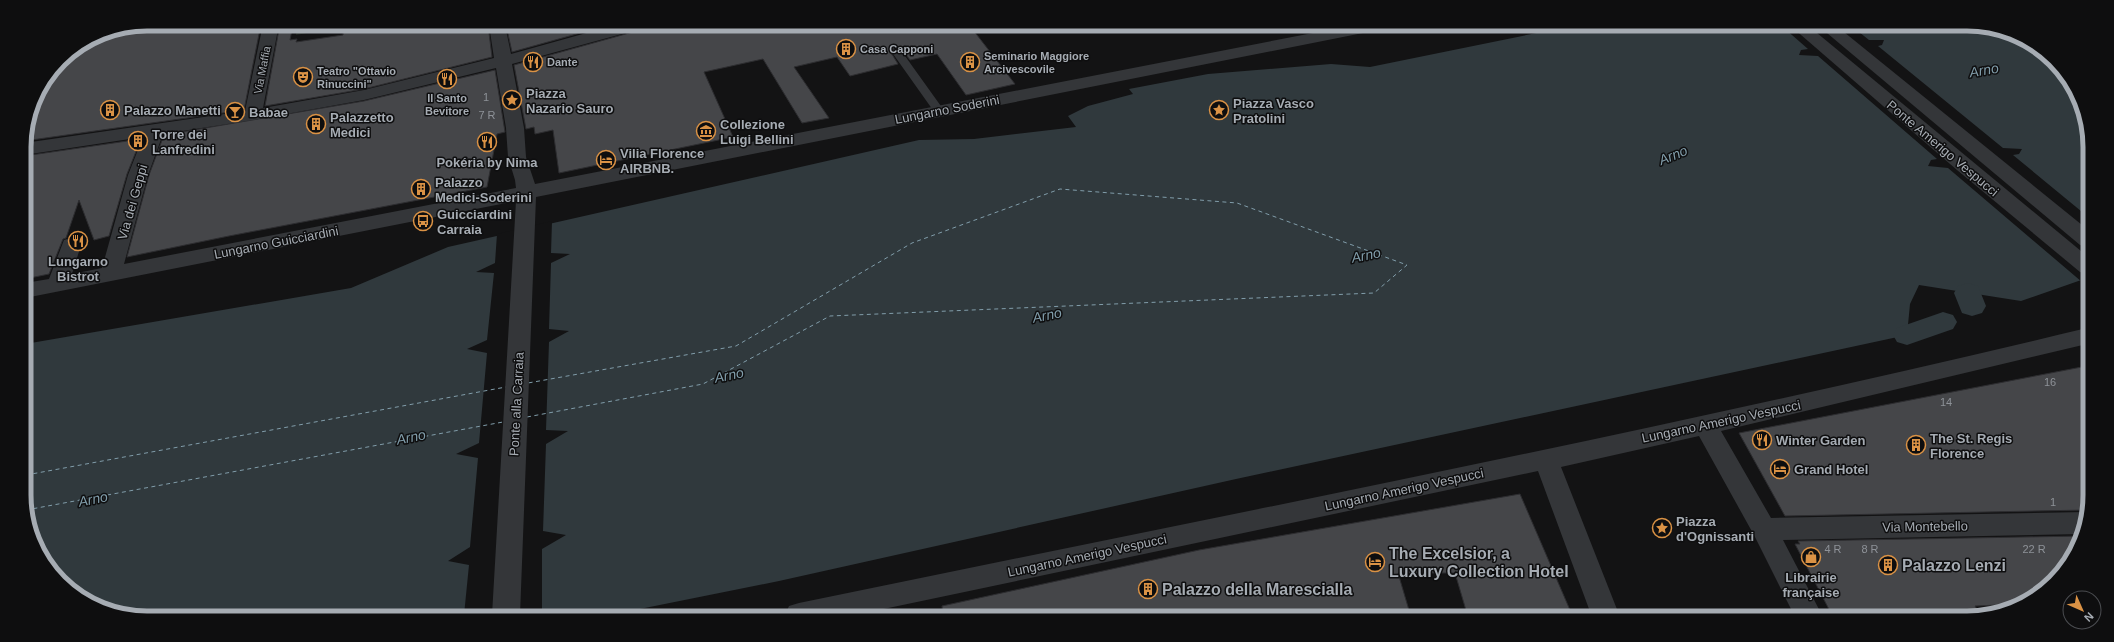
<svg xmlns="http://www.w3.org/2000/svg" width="2114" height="642" viewBox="0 0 2114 642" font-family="Helvetica,sans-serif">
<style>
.green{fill:#202620}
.water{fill:#30393d}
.pier{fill:#131314}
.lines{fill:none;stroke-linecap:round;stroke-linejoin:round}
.canal{fill:#30393d;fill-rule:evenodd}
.ferry{stroke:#819daa;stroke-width:1;stroke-dasharray:4 3.5;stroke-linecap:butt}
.building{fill:#454649;stroke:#2d2d30}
.lane{fill:#343639;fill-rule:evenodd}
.street{fill:#343639;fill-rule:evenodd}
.labels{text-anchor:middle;stroke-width:3;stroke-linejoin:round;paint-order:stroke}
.far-poi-label{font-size:11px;font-weight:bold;fill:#a6acb3;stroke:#0e0e0f;text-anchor:start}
.far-street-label{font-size:11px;fill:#a6acb3;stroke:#0e0e0f}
.number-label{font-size:11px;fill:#8e9298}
.poi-label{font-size:13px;font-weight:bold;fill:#a6acb3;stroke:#0e0e0f;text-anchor:start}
.street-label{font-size:13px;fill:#a6acb3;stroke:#0e0e0f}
.water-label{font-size:14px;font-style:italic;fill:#819daa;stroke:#0e0e0f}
.near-poi-label{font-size:16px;font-weight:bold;fill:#a6acb3;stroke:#0e0e0f;text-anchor:start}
.rim{fill:none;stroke:#a6acb3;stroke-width:5}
</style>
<rect width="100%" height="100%" fill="#131314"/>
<polygon class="green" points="297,24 339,24 339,27 296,35"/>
<polygon class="water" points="1566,27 1999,28 2054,60 2077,92 2088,123 2087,278 2021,301 1919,285 1910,304 1907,335 1236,479 779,581 610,615 115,614 60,582 37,550 26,519 25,344 351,288 448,247 919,140 974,139 1076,127 1068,116 1088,106 1133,94 1129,89 1208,74 1331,64 1370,67"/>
<g class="pier">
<polygon points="1784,28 1854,28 1869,40 1884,40 1882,45 1878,46 2003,148 2022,149 2019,154 2013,155 2087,216 2087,280 2082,282 1948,168 1928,166 1931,160 1937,159 1818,56 1799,55 1801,50 1808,49"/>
<polygon points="552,221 551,253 570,254 551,263 549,329 569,331 549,342 546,430 568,431 546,444 543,531 566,535 542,549 542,615 464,615 469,565 448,561 470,547 478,458 456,454 479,443 487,353 467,349 487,340 494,273 476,272 495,263 497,234"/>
</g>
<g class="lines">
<g class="canal">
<polygon points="1968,283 1978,286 1986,306 1982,313 1972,316 1962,313 1954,293 1958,286"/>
<polygon points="1943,312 1953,315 1957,322 1953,329 1907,345 1897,342 1893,335 1897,328"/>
</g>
<g class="ferry">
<polyline points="527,417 703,384 830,316 1374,293 1407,265 1237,203 1060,189 912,243 736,346 528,383"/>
<polyline points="26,475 506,387"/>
<polyline points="26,510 503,422"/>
</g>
</g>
<g class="building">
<polygon points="162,24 261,24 244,110 24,141 33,100 60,60 92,39 161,29"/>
<polygon points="280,24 293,24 290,40 297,39 296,42 343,35 344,24 488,25 492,57 364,89 265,106"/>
<polygon points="506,25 609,25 512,52"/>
<polygon points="643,25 970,26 1015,84 966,95 937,54 910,60 901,48 896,47 890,51 898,64 850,76 837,57 794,67 829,118 802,123 763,59 704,72 733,137 559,173 553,130 535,134 534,127 526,129 514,65 640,30"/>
<polygon points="495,70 505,132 497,134 487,187 229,236 127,257 149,175 164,135 364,101"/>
<polygon points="141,139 127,174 109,236 94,240 79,200 66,238 63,239 49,274 25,279 24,156"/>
<polygon points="2087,366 2086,510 1785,516 1739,433"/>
<polygon points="1520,494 1573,617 1468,617 1455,573 1398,573 1411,617 943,616 942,606 1199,550"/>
<polygon points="2082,536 2069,563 2042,592 2021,604 1975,606 1981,616 1975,618 1833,617 1795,544 1800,544 1798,541"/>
</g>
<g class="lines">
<polygon class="lane" points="896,48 900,49 943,109 945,111 943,113 935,113 891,51"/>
<g class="street">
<path d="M263,24h16l-16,84 101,-18 130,-32 -5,-33h16l6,29 104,-29h27l-2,4 -128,35 12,64 2,29 9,27 809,-157h32l-2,4 -6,1 -832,165 -16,418h-28l24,-414 -491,97v-15l24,-4 15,-39 7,-2 7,2 3,5 -9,29 30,-6 26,-93 15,-38 -119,18v-12l221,-32zM496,68l10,60 2,29 7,23 1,8 -392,76 24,-89 15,-41 90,-14 111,-20z"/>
<polygon points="1793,28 1811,28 2087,256 2087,274 2080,272 1957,170"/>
<polygon points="1821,28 1839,28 2087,229 2087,247 2080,245"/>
<path d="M2087,328v16l-366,87 50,87 315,-6v15l-3,7 -300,6 40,77h-28l-40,-80 -56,-101 -138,31 59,150h-28l-54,-146 -683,144h-70l4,-9 10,-3c430,-89 861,-172 1288,-275z"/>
</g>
</g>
<defs>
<symbol id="building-ring" viewBox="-11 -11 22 22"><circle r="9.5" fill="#0e0e0f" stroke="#da9245" stroke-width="1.5"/><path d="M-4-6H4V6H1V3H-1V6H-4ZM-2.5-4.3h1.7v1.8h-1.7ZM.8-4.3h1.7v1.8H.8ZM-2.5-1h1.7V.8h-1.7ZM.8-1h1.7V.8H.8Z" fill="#da9245"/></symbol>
<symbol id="restaurant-ring" viewBox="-11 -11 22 22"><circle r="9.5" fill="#0e0e0f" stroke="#da9245" stroke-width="1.5"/><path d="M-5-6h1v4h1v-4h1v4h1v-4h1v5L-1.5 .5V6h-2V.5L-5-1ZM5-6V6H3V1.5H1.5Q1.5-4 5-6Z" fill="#da9245"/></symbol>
<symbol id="theatre-ring" viewBox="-11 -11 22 22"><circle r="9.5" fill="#0e0e0f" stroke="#da9245" stroke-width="1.5"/><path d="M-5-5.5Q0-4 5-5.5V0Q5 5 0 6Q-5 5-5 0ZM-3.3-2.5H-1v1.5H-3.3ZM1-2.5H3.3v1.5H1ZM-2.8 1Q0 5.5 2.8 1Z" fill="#da9245"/></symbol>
<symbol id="sight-ring" viewBox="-11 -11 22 22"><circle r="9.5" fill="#0e0e0f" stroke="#da9245" stroke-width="1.5"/><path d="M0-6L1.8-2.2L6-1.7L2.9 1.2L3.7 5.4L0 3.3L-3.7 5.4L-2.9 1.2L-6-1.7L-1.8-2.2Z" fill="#da9245"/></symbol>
<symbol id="bar-ring" viewBox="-11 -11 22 22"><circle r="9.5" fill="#0e0e0f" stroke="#da9245" stroke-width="1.5"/><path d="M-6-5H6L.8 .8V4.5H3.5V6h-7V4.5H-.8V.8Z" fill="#da9245"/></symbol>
<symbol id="museum-ring" viewBox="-11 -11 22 22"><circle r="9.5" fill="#0e0e0f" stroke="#da9245" stroke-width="1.5"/><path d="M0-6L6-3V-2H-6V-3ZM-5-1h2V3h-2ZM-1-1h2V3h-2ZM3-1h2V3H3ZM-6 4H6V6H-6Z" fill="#da9245"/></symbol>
<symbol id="hotel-ring" viewBox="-11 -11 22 22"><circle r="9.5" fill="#0e0e0f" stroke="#da9245" stroke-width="1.5"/><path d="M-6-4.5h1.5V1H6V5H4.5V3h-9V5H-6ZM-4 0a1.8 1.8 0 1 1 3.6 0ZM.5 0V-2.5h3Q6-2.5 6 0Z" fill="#da9245"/></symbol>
<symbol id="bus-ring" viewBox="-11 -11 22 22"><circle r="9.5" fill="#0e0e0f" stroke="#da9245" stroke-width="1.5"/><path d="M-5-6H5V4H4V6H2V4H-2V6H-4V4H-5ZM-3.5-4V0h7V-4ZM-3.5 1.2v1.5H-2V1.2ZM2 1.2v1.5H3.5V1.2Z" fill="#da9245"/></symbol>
<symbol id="shop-ring" viewBox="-11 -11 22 22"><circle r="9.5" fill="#0e0e0f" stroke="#da9245" stroke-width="1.5"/><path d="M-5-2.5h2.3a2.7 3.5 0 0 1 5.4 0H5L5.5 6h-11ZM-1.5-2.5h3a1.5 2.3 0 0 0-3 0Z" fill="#da9245"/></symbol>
</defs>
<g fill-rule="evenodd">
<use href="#building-ring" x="835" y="38" width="22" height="22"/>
<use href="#restaurant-ring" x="522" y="51" width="22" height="22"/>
<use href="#building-ring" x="959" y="51" width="22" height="22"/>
<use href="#theatre-ring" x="292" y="66" width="22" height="22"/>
<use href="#restaurant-ring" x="436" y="68" width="22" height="22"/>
<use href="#sight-ring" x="501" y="89" width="22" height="22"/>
<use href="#building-ring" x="99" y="99" width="22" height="22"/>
<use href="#sight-ring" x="1208" y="99" width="22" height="22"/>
<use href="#bar-ring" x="224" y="101" width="22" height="22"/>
<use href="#building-ring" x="305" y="113" width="22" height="22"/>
<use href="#museum-ring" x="695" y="120" width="22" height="22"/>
<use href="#building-ring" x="127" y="130" width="22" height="22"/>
<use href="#restaurant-ring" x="476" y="131" width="22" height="22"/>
<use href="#hotel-ring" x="595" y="149" width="22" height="22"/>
<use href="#building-ring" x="410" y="178" width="22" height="22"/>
<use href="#bus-ring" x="412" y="210" width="22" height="22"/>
<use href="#restaurant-ring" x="67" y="230" width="22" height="22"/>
<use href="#restaurant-ring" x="1751" y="429" width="22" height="22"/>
<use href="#building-ring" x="1905" y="434" width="22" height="22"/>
<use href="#hotel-ring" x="1769" y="458" width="22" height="22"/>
<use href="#sight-ring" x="1651" y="517" width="22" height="22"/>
<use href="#shop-ring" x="1800" y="546" width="22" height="22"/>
<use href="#hotel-ring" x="1364" y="551" width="22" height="22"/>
<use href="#building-ring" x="1877" y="554" width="22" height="22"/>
<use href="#building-ring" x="1137" y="578" width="22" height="22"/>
</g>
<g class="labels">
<g class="far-poi-label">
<text x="860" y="53">Casa Capponi</text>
<text x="984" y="60">Seminario Maggiore<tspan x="984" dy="13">Arcivescovile</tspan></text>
<text x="547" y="66">Dante</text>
<text x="317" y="75">Teatro "Ottavio<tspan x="317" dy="13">Rinuccini"</tspan></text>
<text x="447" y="102" text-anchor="middle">Il Santo<tspan x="447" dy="13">Bevitore</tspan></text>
</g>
<g class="far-street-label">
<text transform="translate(262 70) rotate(-79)" y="4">Via Maffia</text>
</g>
<g class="number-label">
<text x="486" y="101">1</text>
<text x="487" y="119">7 R</text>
<text x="2050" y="386">16</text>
<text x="1946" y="406">14</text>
<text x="2053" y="506">1</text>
<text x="1833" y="553">4 R</text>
<text x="1870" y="553">8 R</text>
<text x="2034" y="553">22 R</text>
</g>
<g class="poi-label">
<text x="526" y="98">Piazza<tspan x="526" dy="15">Nazario Sauro</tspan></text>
<text x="1233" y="108">Piazza Vasco<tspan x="1233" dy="15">Pratolini</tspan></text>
<text x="124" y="115">Palazzo Manetti</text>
<text x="249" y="117">Babae</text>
<text x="330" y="122">Palazzetto<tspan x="330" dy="15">Medici</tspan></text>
<text x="720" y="129">Collezione<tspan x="720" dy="15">Luigi Bellini</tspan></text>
<text x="152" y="139">Torre dei<tspan x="152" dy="15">Lanfredini</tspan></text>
<text x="620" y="158">Vilia Florence<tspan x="620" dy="15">AIRBNB.</tspan></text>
<text x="487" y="167" text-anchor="middle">Pokéria by Nima</text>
<text x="435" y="187">Palazzo<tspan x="435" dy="15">Medici-Soderini</tspan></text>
<text x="437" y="219">Guicciardini<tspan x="437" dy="15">Carraia</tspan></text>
<text x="78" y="266" text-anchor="middle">Lungarno<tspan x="78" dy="15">Bistrot</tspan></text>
<text x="1930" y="443">The St. Regis<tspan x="1930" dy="15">Florence</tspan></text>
<text x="1776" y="445">Winter Garden</text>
<text x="1794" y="474">Grand Hotel</text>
<text x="1676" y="526">Piazza<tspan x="1676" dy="15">d'Ognissanti</tspan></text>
<text x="1811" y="582" text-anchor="middle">Librairie<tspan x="1811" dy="15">française</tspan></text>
</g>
<g class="street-label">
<text transform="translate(947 109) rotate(-11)" y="5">Lungarno Soderini</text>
<text transform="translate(1943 148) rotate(40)" y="5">Ponte Amerigo Vespucci</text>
<text transform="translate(132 202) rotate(-74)" y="5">Via dei Geppi</text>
<text transform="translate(276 242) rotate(-11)" y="5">Lungarno Guicciardini</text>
<text transform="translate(516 404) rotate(-87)" y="5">Ponte alla Carraia</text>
<text transform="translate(1721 421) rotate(-12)" y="5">Lungarno Amerigo Vespucci</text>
<text transform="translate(1404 489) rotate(-12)" y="5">Lungarno Amerigo Vespucci</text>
<text transform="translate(1925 526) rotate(-1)" y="5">Via Montebello</text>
<text transform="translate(1087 555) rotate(-12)" y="5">Lungarno Amerigo Vespucci</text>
</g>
<g class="water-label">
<text transform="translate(1984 70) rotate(-10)" y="5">Arno</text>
<text transform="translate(1673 155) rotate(-22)" y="5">Arno</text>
<text transform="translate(1366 255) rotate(-11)" y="5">Arno</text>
<text transform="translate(1047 315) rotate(-11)" y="5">Arno</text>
<text transform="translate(729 375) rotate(-11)" y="5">Arno</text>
<text transform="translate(411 437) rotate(-11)" y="5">Arno</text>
<text transform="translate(93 499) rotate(-11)" y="5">Arno</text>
</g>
<g class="near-poi-label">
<text x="1389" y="559">The Excelsior, a<tspan x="1389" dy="18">Luxury Collection Hotel</tspan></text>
<text x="1902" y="571">Palazzo Lenzi</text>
<text x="1162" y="595">Palazzo della Marescialla</text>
</g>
</g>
<path d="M0 0H2114V642H0ZM147 31H1967A116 116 0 0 1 2083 147V495A116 116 0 0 1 1967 611H147A116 116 0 0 1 31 495V147A116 116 0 0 1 147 31Z" fill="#0e0e0f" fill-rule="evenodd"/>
<path class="rim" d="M147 31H1967A116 116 0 0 1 2083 147V495A116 116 0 0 1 1967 611H147A116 116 0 0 1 31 495V147A116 116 0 0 1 147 31Z"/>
<g transform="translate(2082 610) rotate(135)"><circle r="19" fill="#0e0e0f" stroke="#4b4d51"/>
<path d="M0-3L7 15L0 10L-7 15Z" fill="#da9245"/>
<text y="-6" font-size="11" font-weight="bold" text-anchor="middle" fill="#a6acb3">N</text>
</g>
</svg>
